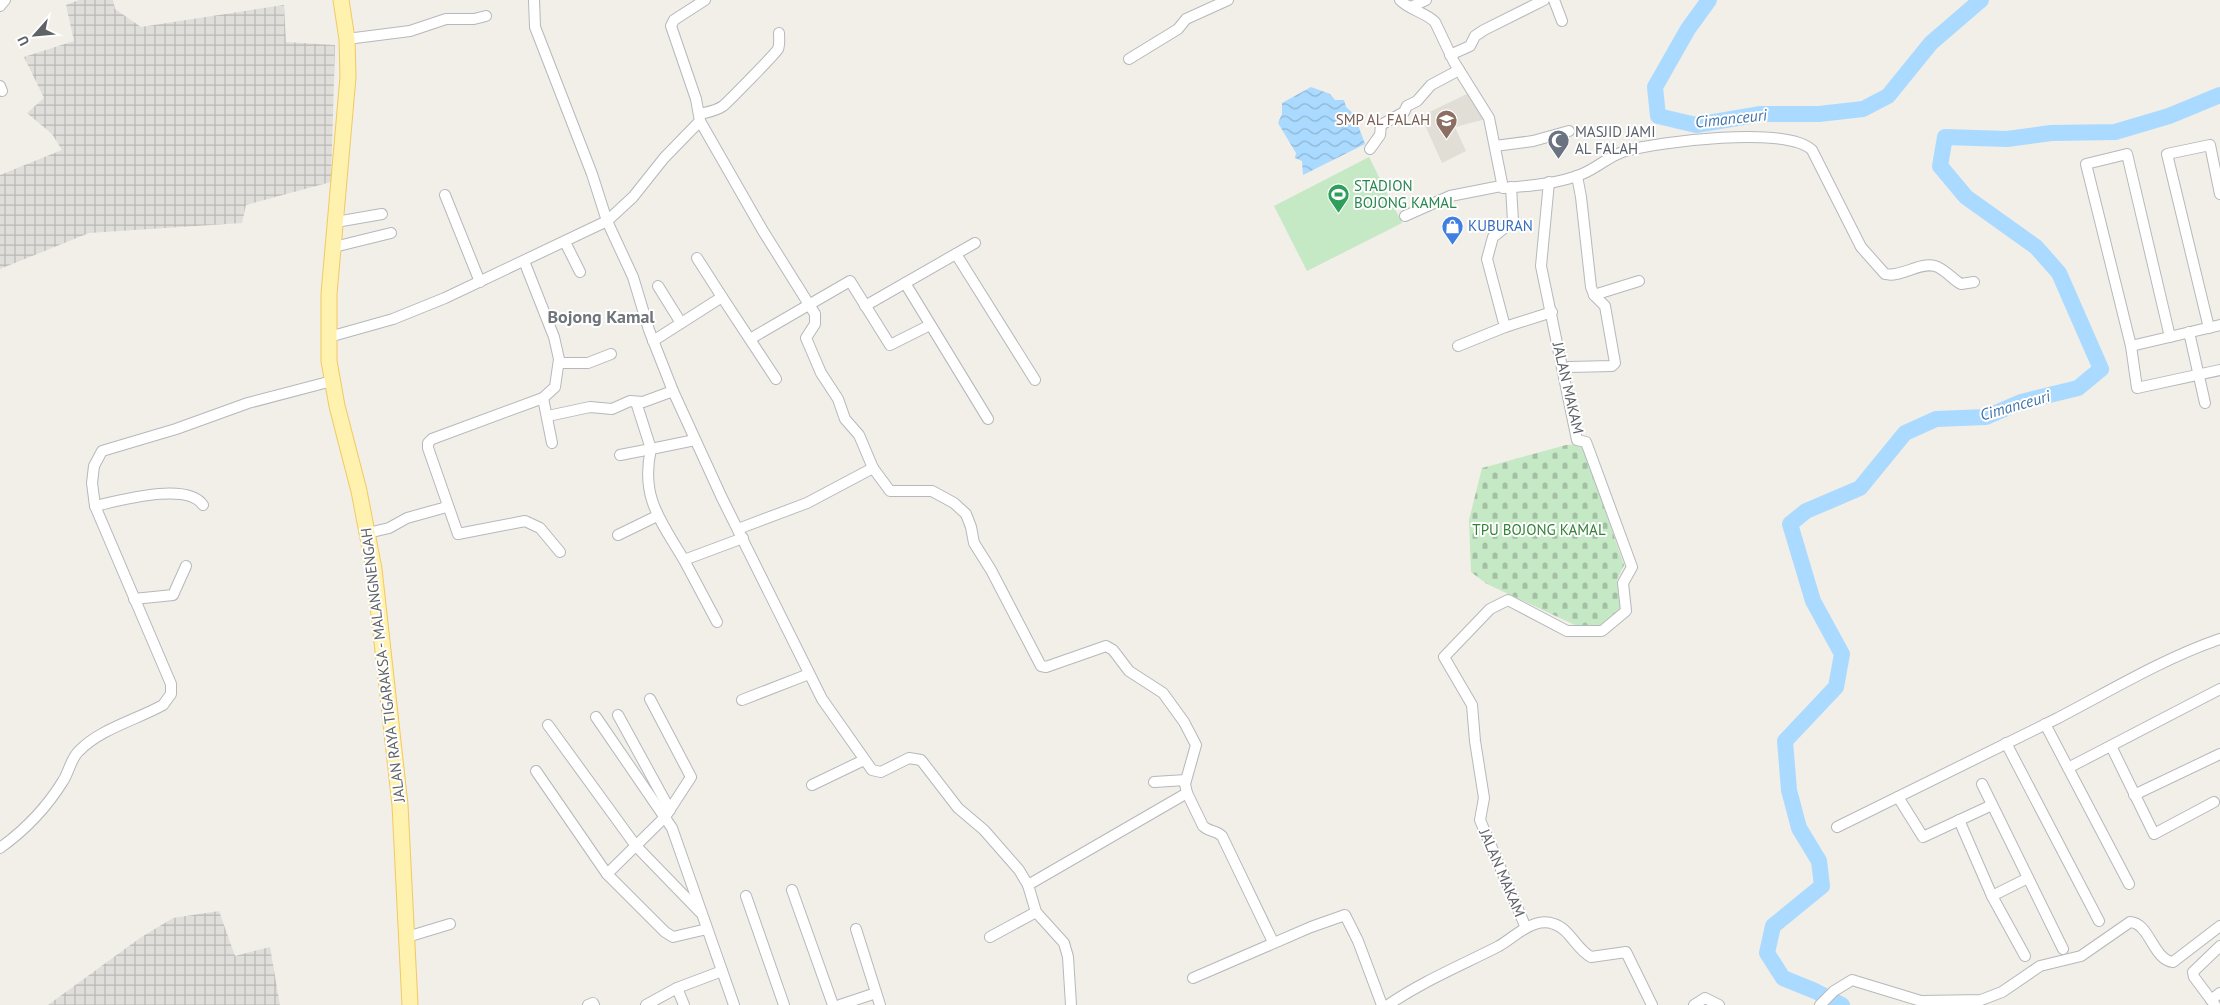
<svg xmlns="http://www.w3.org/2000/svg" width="2220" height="1005" viewBox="0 0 2220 1005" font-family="'PT Sans',sans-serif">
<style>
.industrial{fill:url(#industrial-grid)}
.education{fill:#e1ded6}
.green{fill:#c5e8c5}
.cemetery{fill:url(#cemetery-stones)}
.water{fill:url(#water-waves)}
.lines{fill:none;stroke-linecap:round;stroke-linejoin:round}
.river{stroke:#aadaff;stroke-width:16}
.minor-casing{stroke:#b5b8bc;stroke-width:12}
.primary-casing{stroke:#f2c960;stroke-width:17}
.minor{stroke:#fff;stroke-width:10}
.primary{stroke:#fff2af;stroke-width:15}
.labels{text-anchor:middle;stroke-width:4;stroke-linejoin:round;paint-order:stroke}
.education-label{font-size:15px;fill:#785e54;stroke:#fff;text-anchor:end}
.worship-label{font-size:15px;fill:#5b616d;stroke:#fff;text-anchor:start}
.leisure-label{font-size:15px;fill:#27864d;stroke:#fff;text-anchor:start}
.shop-label{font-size:15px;fill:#366cbe;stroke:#fff;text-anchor:start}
.street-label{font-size:15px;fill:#5f6368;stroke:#fff}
.park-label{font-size:15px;fill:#348238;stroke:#fff}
.water-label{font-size:16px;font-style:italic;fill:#4174aa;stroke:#fff}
.quarter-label{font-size:18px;font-weight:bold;fill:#70757a;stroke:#fff}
</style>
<defs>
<pattern id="industrial-grid" width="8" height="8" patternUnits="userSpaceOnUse" patternTransform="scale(1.25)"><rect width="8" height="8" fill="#e0deda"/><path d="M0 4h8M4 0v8" fill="none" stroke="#b9b8b5"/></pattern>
<pattern id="cemetery-stones" width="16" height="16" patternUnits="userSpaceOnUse" patternTransform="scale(1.25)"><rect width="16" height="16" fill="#c5e8c5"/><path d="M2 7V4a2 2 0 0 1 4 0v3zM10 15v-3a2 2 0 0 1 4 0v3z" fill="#a3c0a4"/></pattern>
<pattern id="water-waves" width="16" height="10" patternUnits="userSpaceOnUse" patternTransform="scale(1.25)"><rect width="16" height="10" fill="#aadaff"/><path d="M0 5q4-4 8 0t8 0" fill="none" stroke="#8eb4d2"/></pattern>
</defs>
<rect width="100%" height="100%" fill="#f1efe8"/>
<g class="industrial">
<polygon points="79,0 113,0 115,9 141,27 284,5 286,42 335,45 331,182 246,205 242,223 89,233 0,269 0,175 62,150 52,134 27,113 44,98 24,57 74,41 66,5"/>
<polygon points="219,911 235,956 270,947 280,1005 48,1005 140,938 173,918"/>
</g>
<polygon class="education" points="1471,92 1486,119 1455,127 1466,151 1442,163 1421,116"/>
<polygon class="green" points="1369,157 1402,223 1307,271 1274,206"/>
<polygon class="cemetery" points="1582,444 1624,565 1617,580 1621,608 1600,625 1575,625 1487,584 1471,572 1469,520 1482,468 1566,445"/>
<polygon class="water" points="1311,87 1330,94 1335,100 1344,100 1346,107 1354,114 1365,144 1303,175 1302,161 1295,158 1296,153 1278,123 1282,114 1282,103"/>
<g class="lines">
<g class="river">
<polyline points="1709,0 1688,29 1655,87 1658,116 1696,125 1761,114 1819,114 1863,109 1888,96 1931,43 1981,0"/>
<polyline points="1842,1005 1815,991 1783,978 1767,953 1773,926 1822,886 1819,861 1799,828 1789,790 1785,741 1836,687 1842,654 1813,601 1790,524 1806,511 1860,488 1905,433 1936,419 1986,417 2021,402 2078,388 2101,369 2059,273 2036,247 1966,197 1940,166 1945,137 2007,139 2051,133 2115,132 2169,116 2220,95"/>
</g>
<defs>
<g id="minor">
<polyline points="534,0 535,27 592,174 607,221 633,277 649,330 673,391 722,498 822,699 872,770 881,772 909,758 921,760 958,808 984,830 1019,870 1028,885 1036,912 1064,943 1068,957 1071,1005"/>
<path d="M1400,0c9,10 25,12 35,22l19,40 35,56 14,70c25,-2 55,-4 79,-14 15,-6 27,-18 43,-23 34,-9 161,-26 187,-1l49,97 24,27c16,4 33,-12 50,-8 10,3 17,13 26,18l13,-2"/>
<polyline points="1554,0 1562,21"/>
<polyline points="0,6 5,0"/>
<polyline points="1411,7 1426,0"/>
<polyline points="347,39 410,31 446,19 474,19 486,16"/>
<polyline points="1450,55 1470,46 1475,36 1484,30 1544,0"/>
<polyline points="1129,59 1178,29 1186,19 1228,0"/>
<polyline points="0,86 2,91"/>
<path d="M700,114c8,-2 16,-3 23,-8 5,-4 53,-53 55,-57 2,-5 1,-11 1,-16"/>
<polyline points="700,121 763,231 815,314 815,324 806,338 821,373 838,399 845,419 859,435 873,468 807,503 738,529"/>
<polyline points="1495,146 1533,141 1569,131"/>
<polyline points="1370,149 1380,135 1381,125 1404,112 1407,106 1417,101 1431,85 1459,70"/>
<polyline points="445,195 480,282"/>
<polyline points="1405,216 1450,196 1501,186"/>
<polyline points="336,222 382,214"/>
<polyline points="565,242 580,272"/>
<polyline points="334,247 391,233"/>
<polyline points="956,254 1035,380"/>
<polyline points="697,258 722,297"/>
<polyline points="524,261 554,337 559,359 555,387 543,398 552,443"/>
<polyline points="905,283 988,419"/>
<polyline points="658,286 681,323"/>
<polyline points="1594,295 1639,281"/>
<polyline points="865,306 975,243"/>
<polyline points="1505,327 1552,312"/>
<polyline points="2209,328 2167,154 2210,145 2220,194"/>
<polyline points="2189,332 2205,403"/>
<polyline points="329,337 393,319 445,298 607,221 633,197 664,158 700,121 696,99 671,26 674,20 705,0"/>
<polyline points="2170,337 2127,154 2086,164 2131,346 2137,388 2220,370"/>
<polyline points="750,339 850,281 890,345 930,325"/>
<polyline points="653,341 722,297 776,379"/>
<polyline points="1458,346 1505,327 1487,259 1493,237 1513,221 1511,187"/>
<polyline points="2131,346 2220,325"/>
<polyline points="559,363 588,363 611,354"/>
<polyline points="1569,367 1612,366 1615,363 1605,306 1594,295 1591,287 1581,197 1577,176"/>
<polyline points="543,398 432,439 428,443 428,448 458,534 525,521 540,528 560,552"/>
<polyline points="548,416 590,407 612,409 630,401 643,402 673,391"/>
<path d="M695,440l-44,9c-11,48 10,72 33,111l59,-22"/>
<polyline points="620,455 651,449 636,402"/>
<path d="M873,468l17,23h42l22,12 12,11 5,13 3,16 17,27 50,96 5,1 60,-21 7,4 16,21 34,22 21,29 12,23 -11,39 2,9 16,33c6,6 13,4 19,10l51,106"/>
<path d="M95,506c23,-5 92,-25 108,-1"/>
<polyline points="368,533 389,528 407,518 443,508 447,505"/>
<polyline points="618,535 657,516"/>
<polyline points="684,560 717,622"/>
<polyline points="134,599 173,595 186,566"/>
<polyline points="742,700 809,674"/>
<polyline points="618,715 670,810"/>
<polyline points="596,717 672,828 734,1005"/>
<polyline points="2045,724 2129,884"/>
<polyline points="548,725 636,846 700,912"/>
<polyline points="2006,743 2099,921"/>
<polyline points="2111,746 2154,834 2214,802"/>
<polyline points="2068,768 2220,689"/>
<polyline points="536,771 607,874 665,932 673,937 707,929"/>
<polyline points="1154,782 1186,780"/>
<polyline points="1982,784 2063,949"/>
<polyline points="812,785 864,760"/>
<polyline points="2134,795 2220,754"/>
<polyline points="1898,797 1923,837 1992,805"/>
<polyline points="1959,820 1992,896 2025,956"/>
<path d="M1837,827c73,-36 146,-72 219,-108 54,-28 106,-60 164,-80"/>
<path d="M0,848c25,-18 47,-41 63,-67 6,-9 8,-23 16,-30 21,-22 57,-31 84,-46l8,-11v-10l-76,-178 -3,-23 2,-17 8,-15 74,-22 72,-26 84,-22"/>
<polyline points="607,874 665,817 691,777 650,699"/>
<polyline points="1028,885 1187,793"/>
<polyline points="792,890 833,1005"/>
<polyline points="746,896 784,1005"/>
<polyline points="1992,896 2028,878"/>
<polyline points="1526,928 1480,820 1484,798 1475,741 1472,705 1444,657 1490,609 1508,600 1567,631 1602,631 1626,611 1623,583 1632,567 1586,442 1577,440 1541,266 1549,182"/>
<polyline points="856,929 880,1005"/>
<polyline points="407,937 450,924"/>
<polyline points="990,937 1036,912"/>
<polyline points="1193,978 1311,927 1345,915 1358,941 1382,1005"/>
<polyline points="2211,1000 2220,993"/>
<polyline points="588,1005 593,1003 594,1005"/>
<polyline points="646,1005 677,988"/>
<polyline points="684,1005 677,988 722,971"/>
<polyline points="840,1005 876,993"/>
<path d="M1388,1005c35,-24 74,-40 111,-59 12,-7 23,-18 36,-22 6,-2 14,-2 19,0 16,5 22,25 37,33l35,-5 26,53"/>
<polyline points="1694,1005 1705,998 1719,1005"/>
<path d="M1820,1005l14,-14 18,-11 69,21 60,-1 21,-8 38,-26 41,-10 49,-34c20,1 23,38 43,40l47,-36"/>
<polyline points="2215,1005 2194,977 2193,972 2220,946"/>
</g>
<polyline id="primary" points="341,0 347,39 348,77 329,294 329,361 337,406 359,491 374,569 400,805 410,1005"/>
</defs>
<use href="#minor" class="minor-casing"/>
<use href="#primary" class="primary-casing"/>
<use href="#minor" class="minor"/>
<use href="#primary" class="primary"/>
</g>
<defs>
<symbol id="school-pin" viewBox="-11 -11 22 30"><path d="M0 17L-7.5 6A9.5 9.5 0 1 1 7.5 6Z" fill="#8d6e63" stroke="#fff"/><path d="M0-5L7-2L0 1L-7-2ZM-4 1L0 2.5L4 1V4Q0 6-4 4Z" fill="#fff"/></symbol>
<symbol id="mosque-pin" viewBox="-11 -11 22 30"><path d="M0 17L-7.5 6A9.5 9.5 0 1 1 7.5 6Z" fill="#6b7280" stroke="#fff"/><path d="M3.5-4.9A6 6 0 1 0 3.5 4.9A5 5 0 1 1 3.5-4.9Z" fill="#fff"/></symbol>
<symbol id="stadium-pin" viewBox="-11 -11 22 30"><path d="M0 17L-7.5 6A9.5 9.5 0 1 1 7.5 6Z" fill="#2e9e5b" stroke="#fff"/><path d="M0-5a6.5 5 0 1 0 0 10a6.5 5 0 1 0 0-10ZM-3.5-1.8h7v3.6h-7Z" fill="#fff"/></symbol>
<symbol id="shop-pin" viewBox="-11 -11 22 30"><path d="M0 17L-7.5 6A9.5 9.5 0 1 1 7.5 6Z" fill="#3f7fe0" stroke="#fff"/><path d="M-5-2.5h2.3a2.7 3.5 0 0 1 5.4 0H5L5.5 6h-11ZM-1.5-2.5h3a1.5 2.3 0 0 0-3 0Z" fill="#fff"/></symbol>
</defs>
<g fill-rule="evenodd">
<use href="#school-pin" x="1434" y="108" width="25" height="34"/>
<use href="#mosque-pin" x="1546" y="128" width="25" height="34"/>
<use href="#stadium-pin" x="1326" y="182" width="25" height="34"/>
<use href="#shop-pin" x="1440" y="214" width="25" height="34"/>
</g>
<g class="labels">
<g class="education-label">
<text x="1430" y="125">SMP AL FALAH</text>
</g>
<g class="worship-label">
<text x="1575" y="137">MASJID JAMI<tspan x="1575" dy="17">AL FALAH</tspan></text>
</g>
<g class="leisure-label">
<text x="1354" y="191">STADION<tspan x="1354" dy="17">BOJONG KAMAL</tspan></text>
</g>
<g class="shop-label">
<text x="1468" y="231">KUBURAN</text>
</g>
<g class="street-label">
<text transform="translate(1568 388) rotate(77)" y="5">JALAN MAKAM</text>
<text transform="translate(383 665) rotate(-97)" y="5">JALAN RAYA TIGARAKSA - MALANGNENGAH</text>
<text transform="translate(1502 873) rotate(67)" y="5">JALAN MAKAM</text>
</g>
<g class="park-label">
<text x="1539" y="535">TPU BOJONG KAMAL</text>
</g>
<g class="water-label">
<text transform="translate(1731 118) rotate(-6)" y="6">Cimanceuri</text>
<text transform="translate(2015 405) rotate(-16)" y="6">Cimanceuri</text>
</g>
<g class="quarter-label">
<text x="601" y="323">Bojong Kamal</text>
</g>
</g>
<g transform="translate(35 35) rotate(243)" stroke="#ffffff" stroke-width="4" paint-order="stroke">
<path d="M0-4L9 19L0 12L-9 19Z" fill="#5f6368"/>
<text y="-8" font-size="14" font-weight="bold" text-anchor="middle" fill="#5f6368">U</text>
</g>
</svg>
